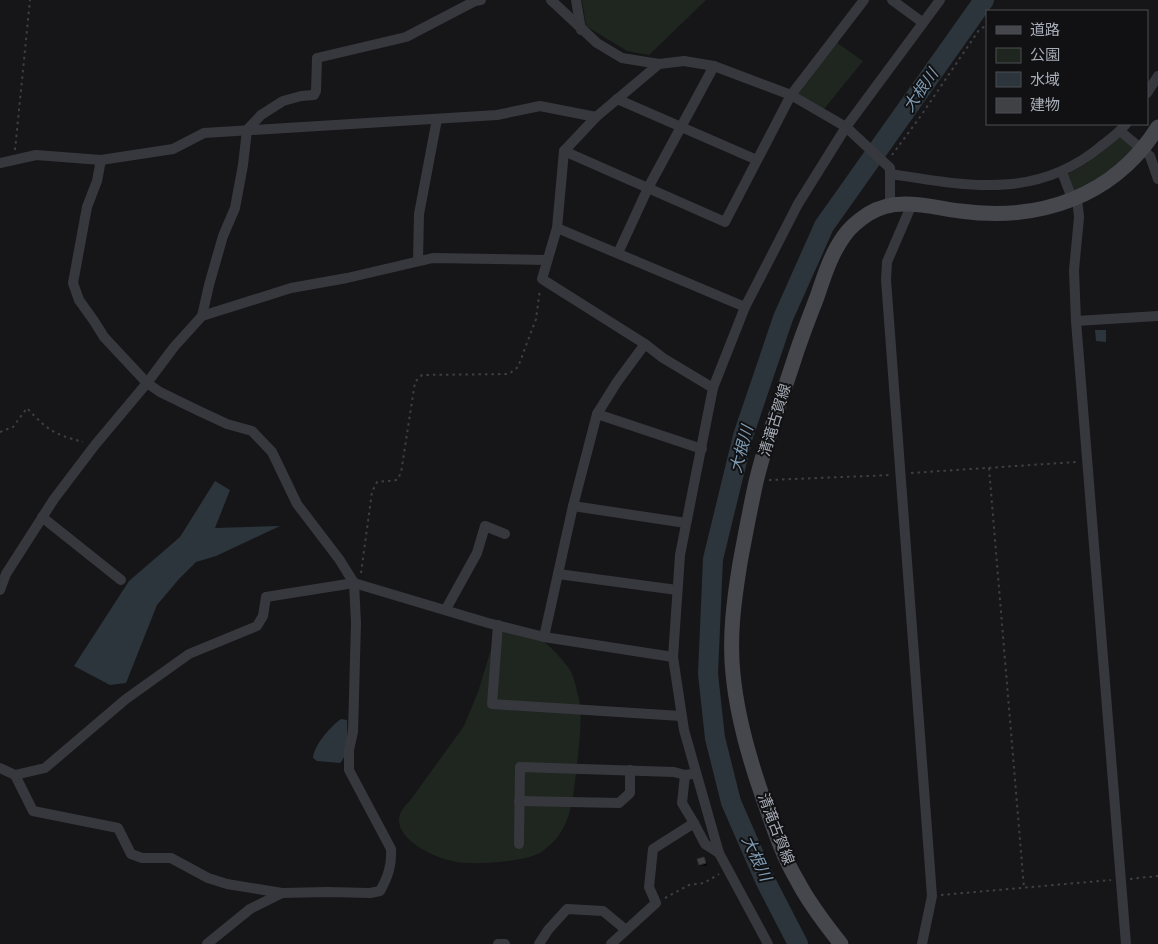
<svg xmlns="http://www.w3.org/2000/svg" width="1158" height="944" viewBox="0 0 1158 944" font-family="Rubik,'Noto Sans JP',sans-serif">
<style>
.green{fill:#1e261f}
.water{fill:#2c353c}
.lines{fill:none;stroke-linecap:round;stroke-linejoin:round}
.river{stroke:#2c353c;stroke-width:20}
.building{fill:#404145;stroke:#303034;filter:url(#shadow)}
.path{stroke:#3d3f44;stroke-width:2;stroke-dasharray:2.5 4;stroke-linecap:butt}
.street{stroke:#37383d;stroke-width:10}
.secondary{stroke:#45474d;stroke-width:15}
.labels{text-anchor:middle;stroke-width:4;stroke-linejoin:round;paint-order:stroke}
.street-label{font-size:15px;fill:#a8adb8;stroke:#111113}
.water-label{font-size:16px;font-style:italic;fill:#7f9bb3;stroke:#111113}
</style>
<defs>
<filter id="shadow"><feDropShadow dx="4" dy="4" stdDeviation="1" flood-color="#0009"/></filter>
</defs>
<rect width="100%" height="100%" fill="#161618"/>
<g class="green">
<polygon points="582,0 706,0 649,55 627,51 586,26"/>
<polygon points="836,42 863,61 824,109 798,94"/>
<polygon points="1119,137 1135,147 1117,165 1075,193 1068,174 1086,164"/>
<path d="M505,630c8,1 19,1 26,3 11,4 33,27 39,37 4,7 6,17 8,25 6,18 0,59 -2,79 -3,21 -4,43 -17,61 -4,6 -14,15 -19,18 -17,9 -64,12 -83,9 -24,-3 -81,-31 -48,-60l55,-76 14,-34 14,-46 4,-9z"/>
</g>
<g class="water">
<polygon points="1095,330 1106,330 1106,342 1096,341"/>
<polygon points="215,481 230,490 215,528 280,526 216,556 196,562 179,579 157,605 126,683 110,685 74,666 129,581 180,537"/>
<path d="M341,719l6,1c0,14 3,33 -7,43l-23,-2 -4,-3c1,-13 18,-32 28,-39z"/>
</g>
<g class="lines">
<polyline class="river" points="798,944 765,880 731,802 715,738 708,674 713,559 743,436 783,318 824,226 984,0"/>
</g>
<polygon class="building" points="704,857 706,863 699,865 697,859"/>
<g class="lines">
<g class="path">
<polyline points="15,150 30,0"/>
<polyline points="892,155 920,117 979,30 987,25"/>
<path d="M0,432l13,-5 14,-19c21,23 27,26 56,34"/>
<polyline points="989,468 1024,888"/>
<polyline points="911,473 1076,462"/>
<polyline points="769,480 891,475"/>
<polyline points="361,573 372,492 377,482 397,480 401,473 415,382 422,375 509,374 518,367 536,319 540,289"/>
<polyline points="1130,879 1158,876"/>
<polyline points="941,895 1111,880"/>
<polyline points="665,898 689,885 704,883 719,874"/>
</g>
<g class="street">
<polyline points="551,0 597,43 622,58 659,64 684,61 714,66 791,95 846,127 890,168 890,205"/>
<polyline points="576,0 581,30"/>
<polyline points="892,0 922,22"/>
<polyline points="659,64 596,117 564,151 557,228 542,279 645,344 663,358 713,388"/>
<polyline points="1147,93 1158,76"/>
<polyline points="617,99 757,160"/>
<polyline points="1120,131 1150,156 1158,179"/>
<polyline points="564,151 725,222 791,95 864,0"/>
<polyline points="0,163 36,155 101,160 173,149 204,133 497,115 540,106 596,117"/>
<polyline points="1062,172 1073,201"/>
<path d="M891,174c76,12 145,26 209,-27 9,-7 19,-14 26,-23"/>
<polyline points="1077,199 1079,217 1074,270 1076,321 1126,944"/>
<polyline points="912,204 887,262 886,280 932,896 922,944"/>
<polyline points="557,228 745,307"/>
<polyline points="618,253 648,188 714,66"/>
<polyline points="418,261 419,214 437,119"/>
<polyline points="202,316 209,285 223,236 235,208 243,165 247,130 261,115 283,101 301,96 314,95 316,91 317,58 406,37 475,1 481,0"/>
<polyline points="1076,321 1158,316"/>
<polyline points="597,414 702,449"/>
<polyline points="573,506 686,523"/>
<polyline points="42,517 121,580"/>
<polyline points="558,574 677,590"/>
<polyline points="0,590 6,574 54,499 95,445 147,383 174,347 202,316 291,288 347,278 433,258 547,260"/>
<polyline points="446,609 477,553 485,526 505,534"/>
<polyline points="498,625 492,704 681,716"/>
<polyline points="544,637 573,506 597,414 617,382 645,344"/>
<polyline points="0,768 15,775 45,768 126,699 189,654 257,626 263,616 266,597 354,583 488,623 544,637 673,657"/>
<path d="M15,775l18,36 85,17 13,26 11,4h29l37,20 19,6 55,9 45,-1 43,1 10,-2c8,-14 12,-26 11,-42l-42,-79v-20l4,-18 3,-109 -2,-40 -15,-24 -42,-55 -25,-52 -20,-21 -25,-7 -28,-13 -39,-19 -13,-9 -43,-46 -10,-16 -15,-21 -6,-17 14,-76 10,-26 4,-21"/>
<polyline points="519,801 619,803 630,793 630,770"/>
<polyline points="694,823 705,844 719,853"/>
<polyline points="519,844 520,767 674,772 685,775"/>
<polyline points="207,944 250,909 282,893"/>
<polyline points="498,944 505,944"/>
<polyline points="539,944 548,930 567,909 603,911 626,930"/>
<polyline points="611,944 656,903 649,887 653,849 694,823 682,803 685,775 692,774"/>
<polyline points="768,944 719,853 684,730 673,657 680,555 713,388 745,307 798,204 846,127 940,0"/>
</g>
<path class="secondary" d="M841,944c-16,-20 -32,-41 -44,-64 -15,-25 -24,-54 -34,-82 -14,-40 -26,-82 -30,-124 -4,-37 1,-74 7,-111 5,-27 10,-54 16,-81 10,-42 25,-82 38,-122 7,-22 15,-42 23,-63 7,-21 14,-43 27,-61 6,-9 15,-16 24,-22 28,-18 62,-7 92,-3 79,11 154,-14 198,-84"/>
</g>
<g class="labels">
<g class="street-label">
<text transform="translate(775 420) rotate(-73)" y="5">清滝古賀線</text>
<text transform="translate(776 829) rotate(69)" y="5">清滝古賀線</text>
</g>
<g class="water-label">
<text transform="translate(920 90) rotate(-55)" y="6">大根川</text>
<text transform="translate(741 449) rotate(-75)" y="6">大根川</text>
<text transform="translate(757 858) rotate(65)" y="6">大根川</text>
</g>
</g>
<rect x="986" y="10" width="162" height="115" fill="#111113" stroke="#4d4f55"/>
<rect x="996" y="26" width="25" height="8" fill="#45474d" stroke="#4d4f55"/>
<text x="1030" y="35" font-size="15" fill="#a8adb8">道路</text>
<rect x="996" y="48" width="25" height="15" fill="#1e261f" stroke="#4d4f55"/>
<text x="1030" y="60" font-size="15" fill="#a8adb8">公園</text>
<rect x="996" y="72" width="25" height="15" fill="#2c353c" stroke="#4d4f55"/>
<text x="1030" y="85" font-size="15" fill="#a8adb8">水域</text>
<rect x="996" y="98" width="25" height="15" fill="#404145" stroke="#4d4f55"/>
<text x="1030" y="110" font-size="15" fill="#a8adb8">建物</text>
</svg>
